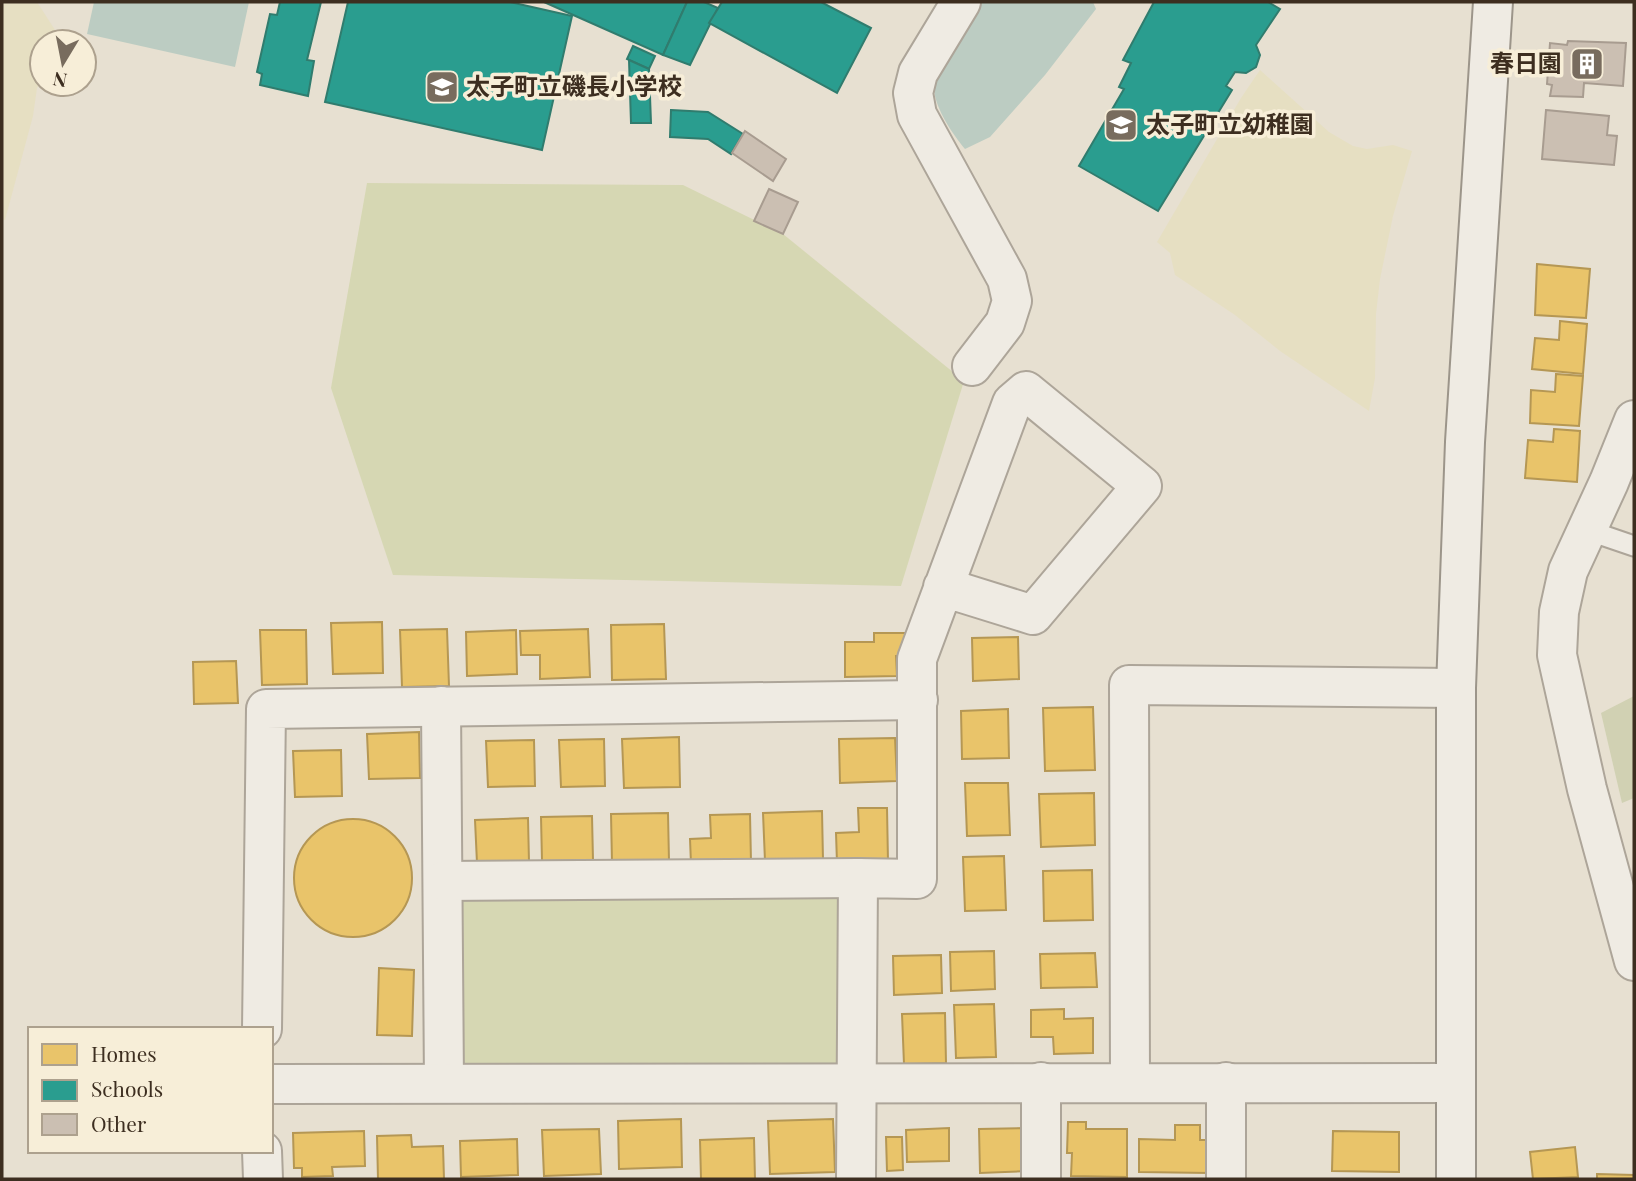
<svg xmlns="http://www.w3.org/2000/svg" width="1636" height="1181" viewBox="0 0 1636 1181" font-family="'Playfair Display','Noto Sans JP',serif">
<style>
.farmland{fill:#e6dfc2}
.green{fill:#d6d7b3}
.cemetery{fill:#d1d1b3}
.water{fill:#bcccc2}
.homes{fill:#e9c46a;stroke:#b59754;stroke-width:2}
.schools{fill:#2a9d8f;stroke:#307c6e;stroke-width:2}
.building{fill:#cbbfb2;stroke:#a89c90;stroke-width:2}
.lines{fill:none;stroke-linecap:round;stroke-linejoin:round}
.lane-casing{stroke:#ada599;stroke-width:23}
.street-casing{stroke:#ada599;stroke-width:42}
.secondary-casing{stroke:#9c958a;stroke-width:42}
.lane{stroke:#efebe3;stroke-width:19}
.street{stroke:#efebe3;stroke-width:38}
.secondary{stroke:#efebe3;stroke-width:38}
.labels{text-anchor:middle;stroke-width:7;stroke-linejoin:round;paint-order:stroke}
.poi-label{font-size:24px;font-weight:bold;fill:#3d2e20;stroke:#f7eed8;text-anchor:start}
</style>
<rect width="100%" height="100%" fill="#e7e0d1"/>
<g class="farmland">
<polygon points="2,2 37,2 55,30 56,42 42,42 42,80 37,88 33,116 5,220 2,219"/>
<polygon points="1260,70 1329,132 1353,146 1367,149 1393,145 1412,151 1393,216 1380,279 1376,314 1375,378 1369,411 1280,351 1235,315 1175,275 1170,253 1157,242 1241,98"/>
</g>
<g class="green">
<polygon points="367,183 683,185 783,234 964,381 901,586 393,575 331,388"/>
<polygon points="451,885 837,886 838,1063 457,1065"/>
</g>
<polygon class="cemetery" points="1634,696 1634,798 1622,803 1601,713"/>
<g class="water">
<polygon points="94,2 249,2 235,67 87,34"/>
<path d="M977,2h116l3,7 -51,66 -55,62 -25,12c-13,-16 -28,-38 -31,-58 -4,-21 32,-70 43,-89z"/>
</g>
<g class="homes">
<polygon points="1537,264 1590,269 1586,318 1535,315"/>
<polygon points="1560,321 1587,324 1583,374 1532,369 1535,338 1559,340"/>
<polygon points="1556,374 1583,376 1579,426 1530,423 1531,390 1555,392"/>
<polygon points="1554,429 1580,431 1577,482 1525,478 1528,440 1553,442"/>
<polygon points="382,622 383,673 333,674 331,623"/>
<polygon points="664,624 666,679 612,680 611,625"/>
<polygon points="447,629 449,686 402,687 400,630"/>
<polygon points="588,629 590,677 540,679 540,655 521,655 520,631"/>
<polygon points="260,630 306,630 307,684 262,685"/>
<polygon points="516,630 517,674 467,676 466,632"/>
<polygon points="874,633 905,633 906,656 896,656 897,676 845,677 845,642 874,642"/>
<polygon points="1018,637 1019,679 973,681 972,638"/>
<polygon points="236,661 238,703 194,704 193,662"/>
<polygon points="1093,707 1095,770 1045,771 1043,708"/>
<polygon points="1008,709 1009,758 962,759 961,711"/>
<polygon points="419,732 420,778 369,779 367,734"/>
<polygon points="679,737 680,787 624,788 622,739"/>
<polygon points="895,738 897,781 840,783 839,739"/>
<polygon points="604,739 605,786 561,787 559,740"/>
<polygon points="534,740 535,786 488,787 486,741"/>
<polygon points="341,750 342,796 295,797 293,751"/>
<polygon points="965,783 1008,783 1010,835 967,836"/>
<polygon points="1094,793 1095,845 1041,847 1039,794"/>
<polygon points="858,808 887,808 888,862 837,863 836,833 859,832"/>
<polygon points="822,811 823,860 765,861 763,813"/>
<polygon points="668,813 669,861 612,863 611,814"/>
<polygon points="750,814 751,862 691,864 690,839 711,838 710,815"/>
<polygon points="592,816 593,860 542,861 541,817"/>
<polygon points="528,818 529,862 477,863 475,820"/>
<circle cx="353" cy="878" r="59"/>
<polygon points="1004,856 1006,910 965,911 963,857"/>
<polygon points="1092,870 1093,920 1044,921 1043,871"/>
<polygon points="994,951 995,989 951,991 950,952"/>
<polygon points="1095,953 1097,987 1041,988 1040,954"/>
<polygon points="941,955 942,993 894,995 893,956"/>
<polygon points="379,968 414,970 412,1036 377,1035"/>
<polygon points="994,1004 996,1057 956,1058 954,1005"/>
<polygon points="1064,1009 1064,1019 1093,1018 1093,1053 1054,1054 1053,1037 1031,1037 1031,1010"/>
<polygon points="945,1013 946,1063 904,1064 902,1014"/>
<polygon points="681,1119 682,1167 619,1169 618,1121"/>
<polygon points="833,1119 835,1172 770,1174 768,1121"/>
<polygon points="1068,1122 1086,1122 1086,1129 1127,1129 1127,1177 1071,1176 1072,1153 1067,1153"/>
<polygon points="1175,1125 1200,1125 1200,1140 1209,1140 1209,1173 1139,1172 1139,1139 1175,1140"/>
<polygon points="949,1128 949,1161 907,1162 906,1130"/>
<polygon points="1026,1128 1027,1171 980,1173 979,1129"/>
<polygon points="599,1129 601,1174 544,1176 542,1130"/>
<polygon points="364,1131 365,1166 332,1167 333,1176 302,1177 302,1168 294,1168 293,1133"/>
<polygon points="1333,1131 1399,1132 1399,1172 1332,1171"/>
<polygon points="411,1135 412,1147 443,1146 444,1179 378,1179 377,1136"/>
<polygon points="886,1137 902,1137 903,1170 887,1171"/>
<polygon points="754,1138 755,1179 701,1179 700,1140"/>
<polygon points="517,1139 518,1175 461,1177 460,1141"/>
<polygon points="1575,1147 1578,1177 1533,1179 1530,1152"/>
<polygon points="1597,1174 1634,1175 1634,1179 1597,1179"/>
</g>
<g class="schools">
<polygon points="280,2 321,2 307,60 314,61 308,96 260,85 262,74 257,72 270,14 277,15"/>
<polygon points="348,2 510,2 572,16 542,150 325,102"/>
<polygon points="544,2 687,2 663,55"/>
<polygon points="687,2 704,2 718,8 690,65 663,55"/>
<polygon points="722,2 821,2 871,28 837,93 709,23"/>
<polygon points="1154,2 1268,2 1280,9 1256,45 1260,55 1256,67 1246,73 1235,72 1226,86 1232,90 1158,211 1079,166 1124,89 1119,87 1131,63 1123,60"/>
<polygon points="633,46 655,56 649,69 627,59"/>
<polygon points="629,60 649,69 651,123 631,123"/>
<polygon points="671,110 708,112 743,134 731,154 708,139 670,137"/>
</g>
<g class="building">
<polygon points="1568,41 1626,43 1623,86 1584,83 1583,97 1550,96 1552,85 1547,84 1550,43 1567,45"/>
<polygon points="1546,110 1609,116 1607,135 1617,136 1614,165 1542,159"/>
<polygon points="745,131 786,159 773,181 732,153"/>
<polygon points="769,189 798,202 783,234 754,221"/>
</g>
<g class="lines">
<defs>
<polyline id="lane" points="1587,530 1634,546"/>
<g id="street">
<polyline points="961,2 918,73 913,93 917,115 1007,279 1012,301 1005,323 972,366"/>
<polyline points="1634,420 1609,482 1568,571 1559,612 1557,655 1587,789 1634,961"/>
<polyline points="441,706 444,1083"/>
<polyline points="443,881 858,878"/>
<polyline points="262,1029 266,709 918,700"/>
<polyline points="1041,1082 1041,1179"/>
<polyline points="1130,1082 1129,685 1456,688"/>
<polyline points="1226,1082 1226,1179"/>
<polyline points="271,1084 1456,1083"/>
<polyline points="262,1151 263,1179"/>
<polyline points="856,1179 858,878 917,879 917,659 1012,403 1026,391 1142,486 1033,615 943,587"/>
</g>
<polyline id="secondary" points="1456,1179 1456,688 1465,442 1493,2"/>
</defs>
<use href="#lane" class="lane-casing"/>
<use href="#street" class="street-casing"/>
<use href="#secondary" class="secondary-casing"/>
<use href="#lane" class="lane"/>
<use href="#street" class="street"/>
<use href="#secondary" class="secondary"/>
</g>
<defs>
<symbol id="building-square" viewBox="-11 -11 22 22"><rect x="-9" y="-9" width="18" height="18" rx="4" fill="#786c5e" stroke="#f7eed8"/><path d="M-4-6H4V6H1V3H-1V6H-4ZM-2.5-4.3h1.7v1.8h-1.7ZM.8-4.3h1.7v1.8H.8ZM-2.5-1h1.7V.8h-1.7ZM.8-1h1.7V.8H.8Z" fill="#fff"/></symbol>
<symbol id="school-square" viewBox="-11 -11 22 22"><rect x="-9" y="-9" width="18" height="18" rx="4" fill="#786c5e" stroke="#f7eed8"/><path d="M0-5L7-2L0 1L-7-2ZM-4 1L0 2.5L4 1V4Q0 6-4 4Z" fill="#fff"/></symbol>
</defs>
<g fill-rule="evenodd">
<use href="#building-square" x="1568" y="45" width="38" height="38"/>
<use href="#school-square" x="423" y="68" width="38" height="38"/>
<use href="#school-square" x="1102" y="106" width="38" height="38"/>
</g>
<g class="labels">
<g class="poi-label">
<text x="1562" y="72" text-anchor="end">春日園</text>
<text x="466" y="95">太子町立磯長小学校</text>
<text x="1146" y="133">太子町立幼稚園</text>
</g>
</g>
<rect width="1636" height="1181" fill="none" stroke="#3d2e20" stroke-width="7"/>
<rect x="28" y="1027" width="245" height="126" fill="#f7eed8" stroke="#ada18e" stroke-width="2"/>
<rect x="42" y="1044" width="35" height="21" fill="#e9c46a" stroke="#ada18e" stroke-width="2"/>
<text x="91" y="1062" font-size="21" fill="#3d2e20">Homes</text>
<rect x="42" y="1080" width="35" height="21" fill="#2a9d8f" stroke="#ada18e" stroke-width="2"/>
<text x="91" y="1097" font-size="21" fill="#3d2e20">Schools</text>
<rect x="42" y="1114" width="35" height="21" fill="#cbbfb2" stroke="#ada18e" stroke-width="2"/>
<text x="91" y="1132" font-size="21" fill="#3d2e20">Other</text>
<g transform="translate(63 63) rotate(190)"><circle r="33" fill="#f7eed8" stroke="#ada18e" stroke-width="2"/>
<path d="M0-5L12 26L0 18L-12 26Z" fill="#786c5e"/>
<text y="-10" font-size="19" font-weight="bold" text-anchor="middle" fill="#3d2e20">N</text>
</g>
</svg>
